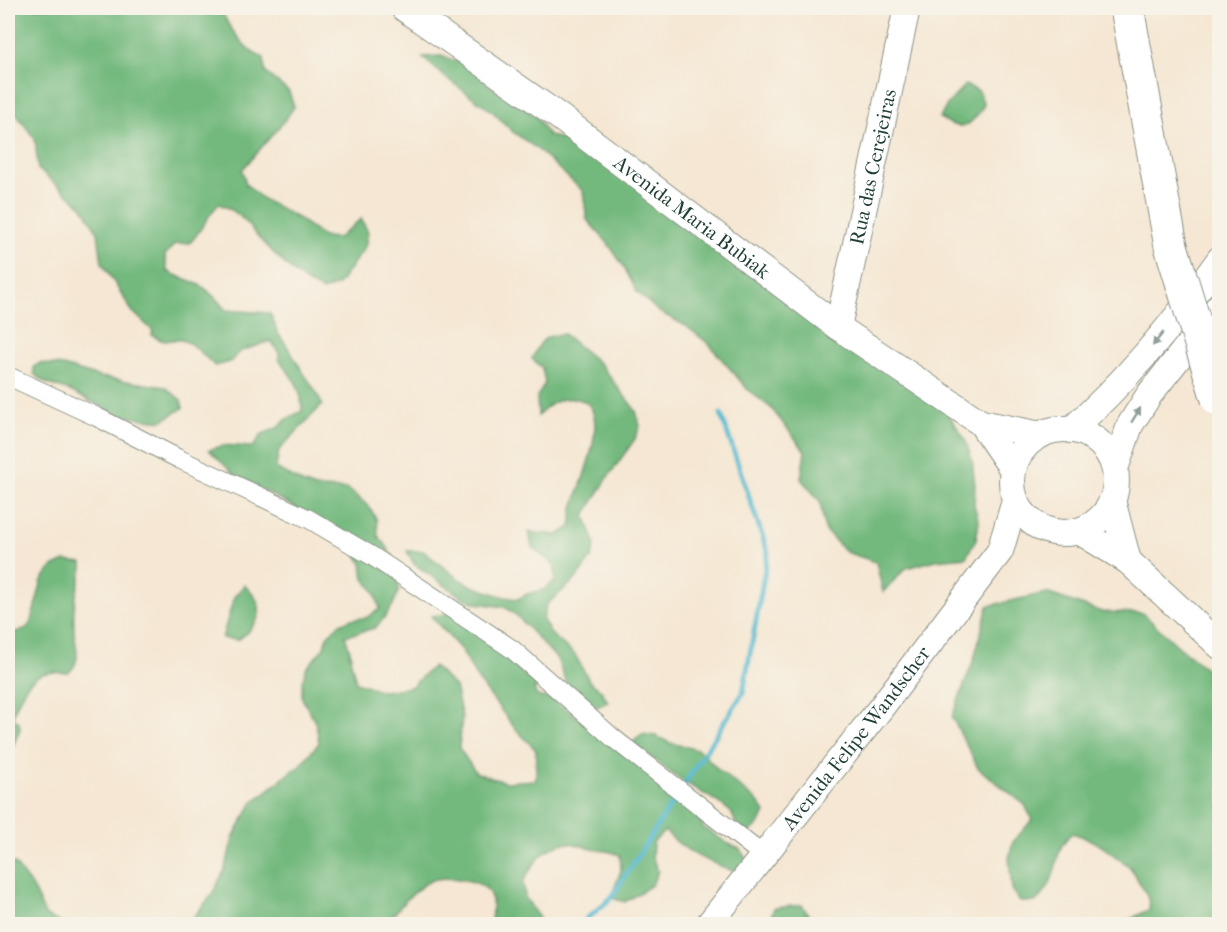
<svg xmlns="http://www.w3.org/2000/svg" width="1227" height="932" viewBox="0 0 1227 932" font-family="'IM FELL French Canon',serif">
<style>
.forest{fill:#73b97e;stroke:#497b59;stroke-width:1.5}
.lines{fill:none;stroke-linecap:round;stroke-linejoin:round}
.stream{stroke:#52b9d0;stroke-width:5}
.street-casing{stroke:#8a9284;stroke-width:20}
.secondary-casing{stroke:#8a9284;stroke-width:28}
.highway-casing{stroke:#8a9284;stroke-width:35}
.street{stroke:#fff;stroke-width:18}
.secondary{stroke:#fff;stroke-width:26}
.highway{stroke:#fff;stroke-width:33}
.highway-bridge-casing{stroke:#8a9284;stroke-width:35;stroke-linecap:butt}
.highway-bridge{stroke:#fff;stroke-width:33}
.oneway{fill:#8f9e9a}
.labels{text-anchor:middle;stroke-width:6;stroke-linejoin:round;paint-order:stroke}
.street-label{font-size:20px;fill:#1f3d34;stroke:#f7f3e8}
</style>
<rect width="100%" height="100%" fill="#f7f3e8"/>
<filter id="ink" filterUnits="userSpaceOnUse"><feTurbulence type="fractalNoise" baseFrequency=".0167" numOctaves="2"/><feDisplacementMap in="SourceGraphic" scale="12" xChannelSelector="R" yChannelSelector="G"/><feConvolveMatrix kernelMatrix="1 2 1 2 8 2 1 2 1" color-interpolation-filters="sRGB"/></filter>
<filter id="wash" filterUnits="userSpaceOnUse"><feTurbulence type="fractalNoise" baseFrequency=".008" numOctaves="4" result="noise"/><feDisplacementMap in="SourceGraphic" scale="24" xChannelSelector="R" yChannelSelector="G"/><feGaussianBlur stdDeviation="1.35" result="paint"/><feColorMatrix in="noise" values="0 0 0 0 0 0 0 0 0 0 0 0 0 0 0 0 0 1.4 0 .05"/><feComposite in="paint" operator="in"/></filter>
<g filter="url(#wash)">
<rect width="100%" height="100%" fill="#f5e7d3"/>
<g class="forest">
<path d="M8,8h214c0,11 20,36 29,43 3,3 9,5 13,7l1,14 24,20 5,15 -9,13 -43,50 4,14 15,14 38,21 24,18 15,1 23,-19 7,13 -3,15 -27,38 -15,6c-24,-11 -41,-29 -59,-48 -17,-17 -21,-30 -45,-39 -12,12 -17,26 -29,39l-15,1 -10,11 2,16c12,7 15,6 26,11 14,5 23,17 33,28l43,3c6,6 5,15 10,22 8,10 14,21 21,32 8,14 17,23 22,38l-43,45 -3,18 26,15 14,5 31,1 11,8 11,10 8,13 1,16 10,12 5,14 -159,-88 -25,-24c19,-8 24,-3 44,-3l9,-13 15,-6 11,-10 14,-7 -1,-14 -5,-14 -17,-24v-6l-8,-12 -30,10 -11,11 -15,4c-10,-8 -22,-25 -35,-26 -16,-2 -10,6 -28,-5l1,-4 -21,-20 -30,-48 -4,-30 -15,-26 -45,-38 -3,-30 -18,-24 -9,-6z"/>
<polygon points="441,56 471,66 489,85 536,116 548,135 567,141 621,170 946,411 965,439 972,460 975,486 974,505 979,522 976,539 966,557 936,560 906,568 883,592 876,562 846,552 825,530 820,501 801,479 805,451 771,408 748,390 709,344 686,326 659,312 637,292 624,267 607,242 587,220 583,191 537,149 513,132 493,112 446,78 422,57"/>
<path d="M965,85l14,6 5,14c-14,22 -21,28 -44,13l7,-13z"/>
<path d="M564,334l36,30 36,47 4,15 -5,13 -27,38 -23,38 10,29 -3,13 -16,22 -30,26 -3,15 8,14 24,21 15,27 11,8 7,12 -13,6 -14,-8 -12,-11 -12,-30 -40,-43 -12,-9 -29,-4 -14,-6 -48,-33 -7,-13h16l36,28 13,7 32,11 14,2 9,-5 16,-4 12,-9v-15l-23,-19 -3,-15 29,3 13,-8c1,-7 1,-13 2,-19 6,-22 43,-101 5,-109 -18,-3 -29,5 -40,17l-1,-19 8,-14 -3,-15 -10,-9c8,-18 12,-24 32,-25z"/>
<polygon points="40,363 63,366 100,377 165,387 181,400 183,408 162,421 120,416 70,391 46,383 34,374 34,367"/>
<path d="M355,551l42,25 2,15 -6,14 -8,12 -10,11 -30,8 7,21 -3,-3 7,28 26,9 29,-4 22,-21 22,21 7,30 -3,31 17,25 29,9 31,-2v-30l-23,-24 -37,-49 -14,-26 -31,-35 22,-3 86,74 -5,2 3,7 14,3 24,16 78,61 19,24 24,13 7,14 24,16 13,6 8,13 -12,10c-29,-11 -49,-18 -71,-41l-12,11 -1,15 6,14 -6,14 -27,17 -14,-4 10,-28 -1,-15c-12,-5 -16,-4 -28,-6 -8,-2 -15,-6 -24,-6 -23,1 -35,21 -45,39l2,15 18,27h-53c7,-31 -1,-42 -33,-45 -8,-1 -20,-2 -27,2 -15,8 -36,29 -41,43h-210l12,-4 20,-24 14,-27 8,-31 20,-36 47,-37 19,-22 -3,-19 -14,-26v-15l4,-14 18,-22 3,-11 11,-11 13,-6 15,-1 14,-9 -6,-18 -10,-12 -2,-15z"/>
<path d="M65,561l17,2c1,10 -3,18 -5,28 -3,12 -4,25 -3,38 0,16 10,31 -6,44 -29,-4 -41,5 -51,32 -3,6 -4,8 -4,14l6,3 1,7 -12,29v-55l3,-13 -3,-5v-48l5,-4 14,-5 4,-6 11,-42 10,-13z"/>
<path d="M244,585c25,22 17,37 -6,55l-16,-2 12,-41z"/>
<path d="M1046,593l56,19 40,1 36,33 41,33v245h-98l29,-15 -3,-14 -17,-28 -27,-20 -16,-9 -15,-5c-17,16 -12,25 -20,45 -3,10 -9,17 -17,24h-15l-8,-13 -3,-31 4,-16 19,-22 -7,-15 -47,-37 -26,-51 22,-58 14,-53z"/>
<polygon points="642,734 656,736 670,743 699,750 721,772 756,800 765,812 760,823 749,833 737,826 731,812 718,802 679,779 632,743"/>
<polygon points="8,861 15,864 32,887 46,916 63,924 8,924"/>
<polygon points="802,905 814,924 768,924 774,908"/>
</g>
<g class="lines">
<polyline class="stream" points="581,924 611,898 743,693 768,553 721,414"/>
</g>
</g>
<g filter="url(#ink)">
<g class="lines">
<defs>
<polyline id="street" points="8,376 97,417 179,459 309,519 372,556 512,649 613,738 764,856"/>
<g id="secondary">
<path id="s1" d="M404,8l153,107 281,212 143,96 32,47"/>
<path id="s2" d="M838,327l69,-319"/>
<polyline points="981,423 1041,435"/>
<circle cx="1064" cy="481" r="52"/>
<path d="M1071,430c57,-50 105,-109 149,-171"/>
<polyline points="1115,469 1130,425 1149,395 1220,305"/>
<polyline points="1112,500 1128,561"/>
<polyline points="1079,531 1128,561 1220,646"/>
<path id="s3" d="M709,924l171,-215 120,-158 15,-50"/>
</g>
<polyline id="highway" points="1127,8 1171,246"/>
</defs>
<use href="#street" class="street-casing"/>
<use href="#secondary" class="secondary-casing"/>
<use href="#highway" class="highway-casing"/>
<use href="#street" class="street"/>
<use href="#secondary" class="secondary"/>
<use href="#highway" class="highway"/>
<defs>
<polyline id="highway-bridge" points="1171,246 1218,399"/>
</defs>
<use href="#highway-bridge" class="highway-bridge-casing"/>
<use href="#highway-bridge" class="highway-bridge"/>
</g>
<defs><path id="oneway-solid" d="M-6-.8H1V-3.2L6.5 0L1 3.2V.8H-6Z" transform="scale(1.5)"/></defs>
<g class="oneway">
<use href="#oneway-solid" transform="translate(1158 339) rotate(128)"/>
<use href="#oneway-solid" transform="translate(1136 415) rotate(-58)"/>
</g>
</g>
<g class="labels">
<g class="street-label">
<text dy="7" stroke="none"><textPath href="#s2" startOffset="164">Rua das Cerejeiras</textPath></text>
<text dy="7" stroke="none"><textPath href="#s1" startOffset="356">Avenida Maria Bubiak</textPath></text>
<text dy="7" stroke="none"><textPath href="#s3" startOffset="237">Avenida Felipe Wandscher</textPath></text>
</g>
</g>
<rect width="1227" height="932" fill="none" stroke="#f7f3e8" stroke-width="30"/>
</svg>
